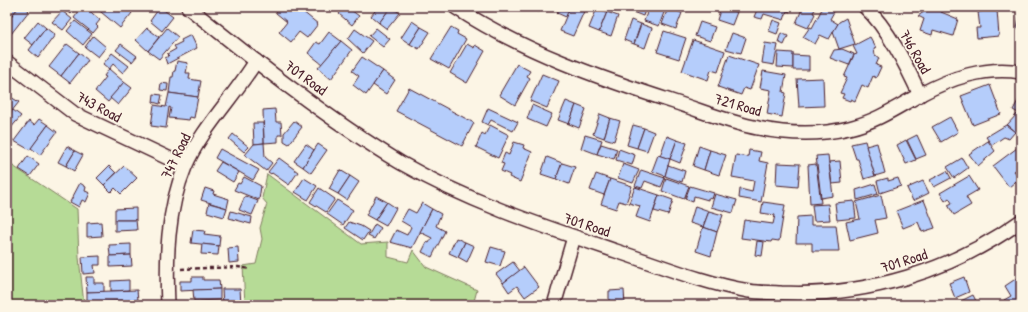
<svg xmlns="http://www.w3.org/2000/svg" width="1028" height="312" viewBox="0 0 1028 312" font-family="'Patrick Hand',sans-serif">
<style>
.green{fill:#b6db96;stroke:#807d60}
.building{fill:#b5cdfb;stroke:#4a1f2b}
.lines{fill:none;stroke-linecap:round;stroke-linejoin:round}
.street-casing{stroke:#4a1f2b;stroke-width:16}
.path{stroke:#4a1f2b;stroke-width:2.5;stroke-dasharray:4 3;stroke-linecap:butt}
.street{stroke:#fcf5e5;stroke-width:13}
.labels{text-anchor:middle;stroke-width:3.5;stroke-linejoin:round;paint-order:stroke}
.street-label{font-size:15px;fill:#4a1f2b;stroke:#fcf5e5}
</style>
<rect width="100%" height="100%" fill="#fcf5e5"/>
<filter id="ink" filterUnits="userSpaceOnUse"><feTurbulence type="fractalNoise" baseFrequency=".025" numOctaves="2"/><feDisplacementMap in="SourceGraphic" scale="8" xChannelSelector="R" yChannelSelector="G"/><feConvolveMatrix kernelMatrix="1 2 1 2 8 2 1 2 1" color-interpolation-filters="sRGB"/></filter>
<g filter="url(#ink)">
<g class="green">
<polygon points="7,162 77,209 79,257 84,305 7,305"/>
<polygon points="267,174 361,244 388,242 388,257 408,262 413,250 426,267 477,290 473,305 245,305 243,266 256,264 262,239 260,228 267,204 262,198"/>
</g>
<g class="building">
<polygon points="7,7 19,7 7,21"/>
<polygon points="19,7 25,7 29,11 11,34 7,31 7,21"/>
<polygon points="62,7 77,7 71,14"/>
<polygon points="82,7 85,7 100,20 96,25 98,27 93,33 74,18"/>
<polygon points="95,7 134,7 130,11 132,13 120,28"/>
<polygon points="160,7 173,17 162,31 150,21"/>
<polygon points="281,7 297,7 318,24 307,38 299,32 291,42 279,32 287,22 276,13"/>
<polygon points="344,7 347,7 359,16 352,25 339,14"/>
<polygon points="378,7 391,7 379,23 371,16"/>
<polygon points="391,7 400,13 387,29 379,23"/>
<polygon points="529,7 542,7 539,12"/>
<polygon points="560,7 570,7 566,17 557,13"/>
<polygon points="570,7 586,7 573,36 560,31"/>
<polygon points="632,7 646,7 643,16 630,11"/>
<polygon points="649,7 666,7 659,26 644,21"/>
<polygon points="721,7 730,7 729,9 737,12 732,25 717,20"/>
<polygon points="758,7 792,7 790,12 787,11 784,20 764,14 762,19 754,17"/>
<polygon points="803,7 816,7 813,13 815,14 808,28 796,23"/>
<polygon points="823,7 829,7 835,10 830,19 838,24 829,39 820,35 815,44 803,37 810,27 812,28"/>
<polygon points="931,7 942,10 941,12 958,19 953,36 933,30 932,35 920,31 924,19 918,16"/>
<polygon points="597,8 607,12 599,32 589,28"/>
<polygon points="668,8 682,13 676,29 662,24"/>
<polygon points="997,10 999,36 977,38 976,28 980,28 978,12"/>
<polygon points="62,11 72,19 63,30 52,22"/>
<polygon points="1020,11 1021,11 1021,29 1017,28"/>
<polygon points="607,12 618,16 611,36 599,32"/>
<polygon points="846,18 855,44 839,49 833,32 839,22"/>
<polygon points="631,20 641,24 634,44 624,40"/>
<polygon points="773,20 781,23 777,34 769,31"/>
<polygon points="38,21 46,28 33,45 24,38"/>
<polygon points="75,21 92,34 83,45 67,31"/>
<polygon points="412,21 421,27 410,44 401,38"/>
<polygon points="700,22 715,27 710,41 695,36"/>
<polygon points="641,24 652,28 645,48 634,44"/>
<polygon points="421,27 430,32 419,49 410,44"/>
<polygon points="451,27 458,31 457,34 466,39 449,69 431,59"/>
<polygon points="46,28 55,35 38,58 29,50"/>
<polygon points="147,28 159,37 148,51 136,40"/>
<polygon points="167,28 178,37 159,59 148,51"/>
<polygon points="376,28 390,39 383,47 369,36"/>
<polygon points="355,29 372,41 363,53 348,39"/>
<polygon points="664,31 686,38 679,59 657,52"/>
<polygon points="329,32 341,41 322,64 308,53 316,42 320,44"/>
<polygon points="732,33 746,38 741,53 726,49"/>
<polygon points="781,33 788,36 784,45 778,42"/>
<polygon points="191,35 197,48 167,64 165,58 169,56 167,54 176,49 174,46 182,42 181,40"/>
<polygon points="93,36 106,47 98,57 85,47"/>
<polygon points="870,37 876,48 874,49 875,55 879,58 876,65 881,67 876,78 873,76 868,88 862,85 855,101 851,99 850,101 842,98 844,94 840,93 847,78 844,77 854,55 857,54 853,46"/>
<polygon points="693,40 725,51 718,72 711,70 708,80 682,71"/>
<polygon points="341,41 352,50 331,79 318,68"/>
<polygon points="765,43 778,45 774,65 762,63"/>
<polygon points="67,44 79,53 61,76 49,67"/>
<polygon points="121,44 137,56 132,62 116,50"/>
<polygon points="467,44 474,48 475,45 485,51 467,83 450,73"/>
<polygon points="842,49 854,54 849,65 830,58 834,50"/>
<polygon points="778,52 793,53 793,68 777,67"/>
<polygon points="79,53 88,60 70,83 61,76"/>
<polygon points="112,53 129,66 123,73 113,64 109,69 103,64"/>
<polygon points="729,55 759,65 750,90 744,88 741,95 718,87"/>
<polygon points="793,55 809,56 809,70 793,70"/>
<polygon points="362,57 383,71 366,95 353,85 359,76 352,71"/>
<polygon points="177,61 188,63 186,73 190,73 189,79 201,81 198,97 169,93 171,77 173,77 174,71 175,71"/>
<polygon points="517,64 530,71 527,76 530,78 515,105 499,95"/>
<polygon points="109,69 124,82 108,102 95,91 106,77 104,76"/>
<polygon points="383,71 395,80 386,94 373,85"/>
<polygon points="763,71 786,75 783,92 786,93 782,117 767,114 771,90 760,88"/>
<polygon points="542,74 559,81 547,108 530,101"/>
<polygon points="823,78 824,106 799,107 797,79"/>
<polygon points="124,82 132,88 118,105 110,98"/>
<polygon points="161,83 168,84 167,91 160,90"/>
<polygon points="990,85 1001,114 973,125 961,96"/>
<polygon points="409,88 474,123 462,146 396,111"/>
<polygon points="169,93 198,97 194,118 190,117 189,120 169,118 171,108 169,107 166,128 151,126 154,105 166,107"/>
<polygon points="154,94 162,95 160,104 153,102"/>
<polygon points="1021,95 1021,112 1020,114 1013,110"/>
<polygon points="9,96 19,102 7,117 7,99"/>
<polygon points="566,101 576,105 569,124 558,120"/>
<polygon points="532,105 552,114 546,127 527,119"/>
<polygon points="576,105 586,109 579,128 569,124"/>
<polygon points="488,108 518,122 513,131 491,120 488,125 482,122"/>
<polygon points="275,109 276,122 281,122 282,135 278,135 278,142 264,143 263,110"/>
<polygon points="13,110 21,116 10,129 7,127 7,117"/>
<polygon points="600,114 610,118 604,138 593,134"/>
<polygon points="1017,114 1021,117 1021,127 1016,133 1007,125"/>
<polygon points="950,117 958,132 941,142 932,127"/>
<polygon points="610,118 620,121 614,141 604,138"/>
<polygon points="39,119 48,125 30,150 14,141 29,121 34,125"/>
<polygon points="294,121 302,127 289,144 284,141 284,133"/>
<polygon points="253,123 263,123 264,143 254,144"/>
<polygon points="48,125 57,132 40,155 31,148"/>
<polygon points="490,125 509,135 498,158 476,147 482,133 485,135"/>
<polygon points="633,125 644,128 637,148 627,145"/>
<polygon points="1006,125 1015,132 1009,139 1004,137 992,145 986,137"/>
<polygon points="644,128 654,132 647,151 637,148"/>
<polygon points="233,134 249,147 244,152 229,139"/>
<polygon points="585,135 602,140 597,154 581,148"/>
<polygon points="917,135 926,155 916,159 907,140"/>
<polygon points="7,136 13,140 7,147"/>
<polygon points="667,136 677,140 670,159 660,156"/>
<polygon points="677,140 687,143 680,163 670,159"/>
<polygon points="906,140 916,160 906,164 897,145"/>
<polygon points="865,141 875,176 864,179 858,159 856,159 851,144"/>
<polygon points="988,141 995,151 978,166 969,154"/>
<polygon points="514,142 524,145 523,148 532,152 520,182 509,177 510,175 501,171 504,164 501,163 505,153 509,155"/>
<polygon points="264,143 265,157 272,163 266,171 245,155 254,144"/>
<polygon points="877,143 885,173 875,176 866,146"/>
<polygon points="306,144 314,150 303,167 294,161"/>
<polygon points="318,144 327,150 311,173 303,167"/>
<polygon points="601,144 617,149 614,159 597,154"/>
<polygon points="1021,145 1021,166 1014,171 1020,178 1009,187 993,166"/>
<polygon points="67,146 75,151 66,166 58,162"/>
<polygon points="699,146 710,150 704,170 693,166"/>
<polygon points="220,149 259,170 253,180 215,158"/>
<polygon points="619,149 635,155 632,165 616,160"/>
<polygon points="710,150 726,155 719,175 704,170"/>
<polygon points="749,150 761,152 759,161 768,163 761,202 739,198 740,189 752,192 754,181 732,177 736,155 748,157"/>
<polygon points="75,151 83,155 74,171 66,166"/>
<polygon points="658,155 670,159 665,176 652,171"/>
<polygon points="828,155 833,196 821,198 816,156"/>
<polygon points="28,156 39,164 30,176 19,169"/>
<polygon points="547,157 562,163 556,179 541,174"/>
<polygon points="279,158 298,172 289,185 272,173 271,174 268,172"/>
<polygon points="962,158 968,168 954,178 947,167"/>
<polygon points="840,161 842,183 832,184 829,162"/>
<polygon points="221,162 239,172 233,182 215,171"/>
<polygon points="562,163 575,167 569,184 556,179"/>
<polygon points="777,163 800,164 798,187 776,185"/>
<polygon points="623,164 639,170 633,183 618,178"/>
<polygon points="816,164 821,203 810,204 808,165"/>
<polygon points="668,165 685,171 682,182 665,176"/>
<polygon points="109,166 116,173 104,185 97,178"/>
<polygon points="124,166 137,178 121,194 115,188 111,192 104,185"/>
<polygon points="340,170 350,176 338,194 329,189"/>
<polygon points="641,170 665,178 661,187 645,181 642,188 635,186"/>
<polygon points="947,171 951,178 934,187 930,180"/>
<polygon points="596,174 610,179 604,195 590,190"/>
<polygon points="350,176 359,182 347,200 338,194"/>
<polygon points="969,176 978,190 966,197 971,205 954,215 948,205 952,203 949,198 945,201 940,193"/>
<polygon points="244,177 261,186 259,200 234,190 238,183 240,184"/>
<polygon points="304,178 317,186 308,200 295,192"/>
<polygon points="666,178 689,186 684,199 662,191"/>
<polygon points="888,178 888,181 898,178 901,186 880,193 877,181"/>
<polygon points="610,179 632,186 626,203 619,201 616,209 601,204"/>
<polygon points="923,181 929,193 913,201 907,188"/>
<polygon points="80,183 86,187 85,191 90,193 86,202 82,200 79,207 70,202"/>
<polygon points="875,184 878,194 857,200 856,190"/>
<polygon points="690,186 714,193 712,199 708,198 708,200 694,196 693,202 685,199"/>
<polygon points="635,187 659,195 650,222 636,217 640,206 629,203"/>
<polygon points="205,188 214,191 213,194 229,199 227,208 201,200"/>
<polygon points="319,188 335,199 326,212 310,202"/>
<polygon points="715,194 737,200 733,213 711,207"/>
<polygon points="659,195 673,200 668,215 654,211"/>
<polygon points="881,195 886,218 875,220 878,233 850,240 846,222 860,219 856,202"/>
<polygon points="245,196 258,201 252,215 239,210"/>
<polygon points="376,196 387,202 375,220 366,215"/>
<polygon points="337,200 353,210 343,225 327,214"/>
<polygon points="924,200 935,228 922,232 918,222 903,228 896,211"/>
<polygon points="854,201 856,218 837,220 835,203"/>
<polygon points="387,202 396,208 386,226 375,220"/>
<polygon points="763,202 785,205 779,241 772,240 771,242 741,238 744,220 773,224 775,215 761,213"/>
<polygon points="209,203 227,208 224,217 207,212"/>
<polygon points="422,203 432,209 412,248 390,242 396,230 407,235 411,227 401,221 408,209 416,213"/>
<polygon points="828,204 830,220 814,221 812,205"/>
<polygon points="695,206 709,211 703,227 690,223"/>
<polygon points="136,208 136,220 115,220 115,209"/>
<polygon points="432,209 441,214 436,226 445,231 432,257 422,252 427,242 429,243 432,238 420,232"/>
<polygon points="231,211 252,217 251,224 229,218"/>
<polygon points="709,211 723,215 717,232 703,227"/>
<polygon points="811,216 811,225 836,225 839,251 812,251 812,243 796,243 797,217"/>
<polygon points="115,220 136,220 137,230 115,231"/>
<polygon points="101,222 102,236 87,237 87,223"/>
<polygon points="349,222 361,226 369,231 363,240 345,228"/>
<polygon points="375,224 381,228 374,239 368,236"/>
<polygon points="703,227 717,232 711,256 696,251"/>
<polygon points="193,230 205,231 204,234 220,236 219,246 191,243"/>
<polygon points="456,238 465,242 458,257 449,253"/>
<polygon points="757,241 764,242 762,256 755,255"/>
<polygon points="465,242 474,246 467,262 458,257"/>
<polygon points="131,244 131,255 110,256 109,245"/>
<polygon points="202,244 219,246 218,255 201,254"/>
<polygon points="238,247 239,262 229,263 228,248"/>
<polygon points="491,247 505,251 500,266 486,262"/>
<polygon points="131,255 132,266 110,267 110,256"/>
<polygon points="100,256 100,265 94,265 95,273 83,274 82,257"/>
<polygon points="513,262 520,271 503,283 496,274"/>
<polygon points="524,267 539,287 525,297 517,286 509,292 503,283"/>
<polygon points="86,277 94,277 94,283 104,283 104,292 87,292"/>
<polygon points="192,277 203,277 203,280 219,280 220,289 180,291 180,281 192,281"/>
<polygon points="964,277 969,292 955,298 949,283"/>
<polygon points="1017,278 1021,284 1021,305 1007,305 1004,300 1011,296 1005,286"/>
<polygon points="129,280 129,290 111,291 111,281"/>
<polygon points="220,289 220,300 194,301 193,290"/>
<polygon points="222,289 240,289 241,304 223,305"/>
<polygon points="137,290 138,300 98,302 99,304 87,304 87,292"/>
<polygon points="624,290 625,305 609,305 609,291"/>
<polygon points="973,295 978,305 953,305"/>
<polygon points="477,301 490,305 476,305"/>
</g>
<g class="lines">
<defs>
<g id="street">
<path d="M188,7c68,55 138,111 213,156 68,39 141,63 215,88 43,14 87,32 133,40 10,2 21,1 32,2 85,4 171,-22 240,-72"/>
<path d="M455,7c67,44 144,71 219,95 28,9 56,21 84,26 29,6 62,7 91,0 26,-6 47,-20 70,-33 32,-17 66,-29 102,-23"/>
<path d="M865,7c23,21 42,60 55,88"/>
<polyline points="7,62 75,114 185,166"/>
<path d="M168,305c-2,-46 -1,-95 17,-138 16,-38 49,-70 71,-106"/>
<polyline points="554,305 574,237"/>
</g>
</defs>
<use href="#street" class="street-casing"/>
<polyline class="path" points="181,269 238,267 250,269"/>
<use href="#street" class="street"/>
</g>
</g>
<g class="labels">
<g class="street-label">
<text transform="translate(915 52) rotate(60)" y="5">746 Road</text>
<text transform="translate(306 78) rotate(36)" y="5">701 Road</text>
<text transform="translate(738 105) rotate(16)" y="5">721 Road</text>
<text transform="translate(99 107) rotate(28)" y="5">743 Road</text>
<text transform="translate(176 156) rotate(-64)" y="5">747 Road</text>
<text transform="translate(587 225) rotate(18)" y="5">701 Road</text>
<text transform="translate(904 261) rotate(-18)" y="5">701 Road</text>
</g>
</g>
<rect width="1028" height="312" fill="none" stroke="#fcf5e5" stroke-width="24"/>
<rect x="12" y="12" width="1004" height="288" fill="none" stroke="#4a1f2b" stroke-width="1.5" filter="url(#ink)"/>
</svg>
